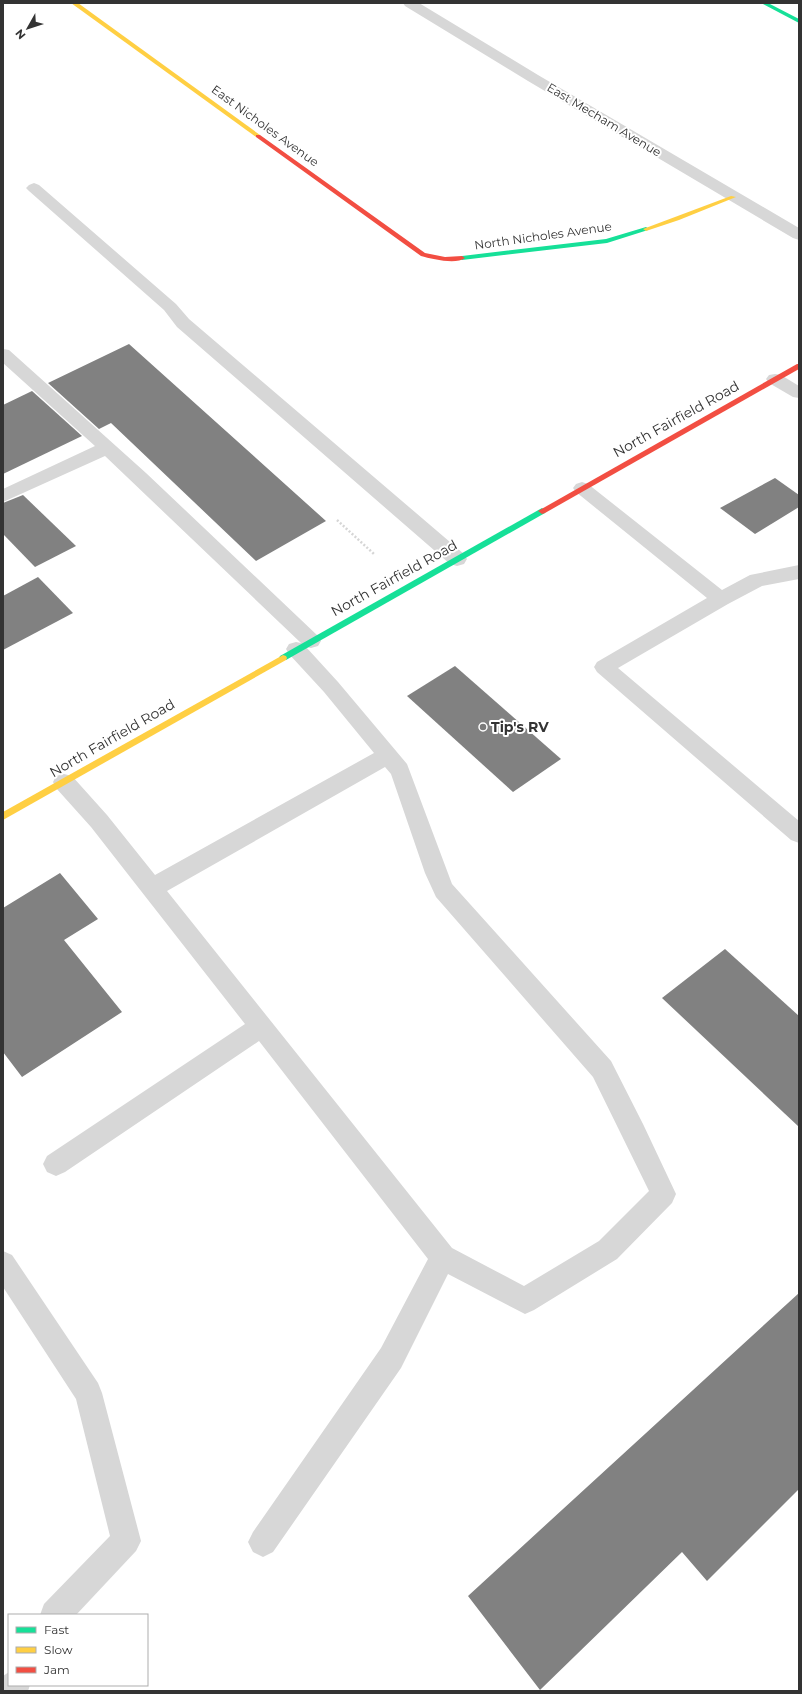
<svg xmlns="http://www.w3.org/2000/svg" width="802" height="1694" viewBox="0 0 802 1694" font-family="Montserrat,sans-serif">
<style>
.building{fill:#818181}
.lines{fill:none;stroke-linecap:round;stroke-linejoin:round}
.path{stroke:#d6d6d6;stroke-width:2.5;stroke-dasharray:2 2;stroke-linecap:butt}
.lane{fill:#d7d7d7;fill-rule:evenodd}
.street{fill:#d7d7d7;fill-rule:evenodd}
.fast{fill:#16e098;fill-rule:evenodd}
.slow{fill:#ffcf43;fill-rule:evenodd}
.jam{fill:#f24e42;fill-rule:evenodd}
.poi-dot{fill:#7a7a7a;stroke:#fff;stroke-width:1.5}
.labels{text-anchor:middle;stroke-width:4;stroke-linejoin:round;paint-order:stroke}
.far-street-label{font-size:12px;fill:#333;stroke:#fff}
.street-label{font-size:14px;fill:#333;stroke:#fff}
.poi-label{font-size:14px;font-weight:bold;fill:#333;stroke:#fff;text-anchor:start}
</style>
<rect width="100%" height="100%" fill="#fff"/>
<g class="building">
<polygon points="129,344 326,521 256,561 111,423 99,429 48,383"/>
<polygon points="32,391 82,436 3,474 3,405"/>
<polygon points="775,478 799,495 799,507 755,534 720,508"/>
<polygon points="23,495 76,546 35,567 3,534 3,503"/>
<polygon points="38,577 73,613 3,650 3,596"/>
<polygon points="455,666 561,759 513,792 407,696"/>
<polygon points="60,873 98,919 64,940 122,1012 22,1077 3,1052 3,908"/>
<polygon points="725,949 799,1016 799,1127 662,998"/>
<polygon points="799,1293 799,1489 707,1581 682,1552 540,1690 468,1596"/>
</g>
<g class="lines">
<polyline class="path" points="337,520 374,554"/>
<g class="lane">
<polygon points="34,183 39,185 176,304 189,319 464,554 467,559 464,564 457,566 450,564 177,327 164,310 29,191 26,188 29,185"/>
<path d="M3,349l6,1 137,123 172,163 3,5 -3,5 -7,2 -5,-1 32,35 69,82 45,120 159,177 32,63 33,70 -4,9 -55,56 -83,51 -9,4 -77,-40 -47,94 -128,184 -10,5 -10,-5 -5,-10 5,-10 128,-184 47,-89 -169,-218 -194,131 -9,4 -9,-4 -4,-8 4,-8 198,-132 -154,-197 -35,-39 -3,-6 3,-6 8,-2 8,2 35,39 48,60 219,-122 -50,-61 -35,-38 -3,-5 3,-5 7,-2 5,1 -196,-187 -102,46v-13l92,-43 -92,-83zM385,767l6,7 34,99 11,24 157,180 56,114 -50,50 -75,45 -72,-38 -285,-357z"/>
<polygon points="775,374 781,375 799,386 799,398 793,397 769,383 766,379 769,375"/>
<polygon points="582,482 588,484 722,590 750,575 799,565 799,579 762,586 728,604 618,668 799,821 799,843 791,840 597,672 594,667 597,662 707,598 576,492 573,488 576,484"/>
<polygon points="3,1251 12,1255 98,1383 102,1393 141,1541 136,1551 76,1615 40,1615 44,1604 110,1536 76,1399 3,1287"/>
<polygon points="9,1672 9,1685 30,1685 28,1691 3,1691 3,1676"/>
</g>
<polygon class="street" points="403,3 419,3 538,75 799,228 799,240 793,238 528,81 405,6"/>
<g class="fast">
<polygon points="761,3 768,3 799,19 799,23"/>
<polygon points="646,227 649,229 648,230 607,243 462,260 459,258 462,256 606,239"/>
<polygon points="542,508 546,511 545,513 286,660 280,660 279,658 280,656"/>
</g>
<g class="slow">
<polygon points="71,3 78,3 260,135 260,137 256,137"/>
<polygon points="731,196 736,197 679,220 646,231 643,229"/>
<polygon points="283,655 286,656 287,658 286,660 3,820 3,812"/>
</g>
<g class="jam">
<path d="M256,135h4l165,118 20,4 17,-1 3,2c-9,7 -33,1 -44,-2l-165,-119z"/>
<polygon points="797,364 799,364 799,369 545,513 542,514 538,511"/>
</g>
</g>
<circle class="poi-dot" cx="483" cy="727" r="4"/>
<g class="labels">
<g class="far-street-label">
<text transform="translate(604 120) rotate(31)" y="4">East Mecham Avenue</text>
<text transform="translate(265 126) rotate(36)" y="4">East Nicholes Avenue</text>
<text transform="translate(543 236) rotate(-8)" y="4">North Nicholes Avenue</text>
</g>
<g class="street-label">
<text transform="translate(676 419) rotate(-29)" y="5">North Fairfield Road</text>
<text transform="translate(394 578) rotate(-29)" y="5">North Fairfield Road</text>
<text transform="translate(112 738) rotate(-30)" y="5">North Fairfield Road</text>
</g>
<g class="poi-label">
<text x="491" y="732">Tip's RV</text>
</g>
</g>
<rect width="802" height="1694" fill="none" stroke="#333333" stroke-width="8"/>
<rect x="8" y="1614" width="140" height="72" fill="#ffffff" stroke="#adadad"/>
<rect x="16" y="1627" width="20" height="6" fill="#16e098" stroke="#adadad"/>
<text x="44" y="1634" font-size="12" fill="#333333">Fast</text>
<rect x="16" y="1647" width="20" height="6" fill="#ffcf43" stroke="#adadad"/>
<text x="44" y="1654" font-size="12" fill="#333333">Slow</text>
<rect x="16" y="1667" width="20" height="6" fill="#f24e42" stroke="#adadad"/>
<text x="44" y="1674" font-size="12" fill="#333333">Jam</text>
<g transform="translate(28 28) rotate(231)" stroke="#ffffff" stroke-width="3" paint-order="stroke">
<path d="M0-3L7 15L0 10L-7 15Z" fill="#333333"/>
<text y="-6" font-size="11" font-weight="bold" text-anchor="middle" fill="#333333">N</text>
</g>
</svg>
